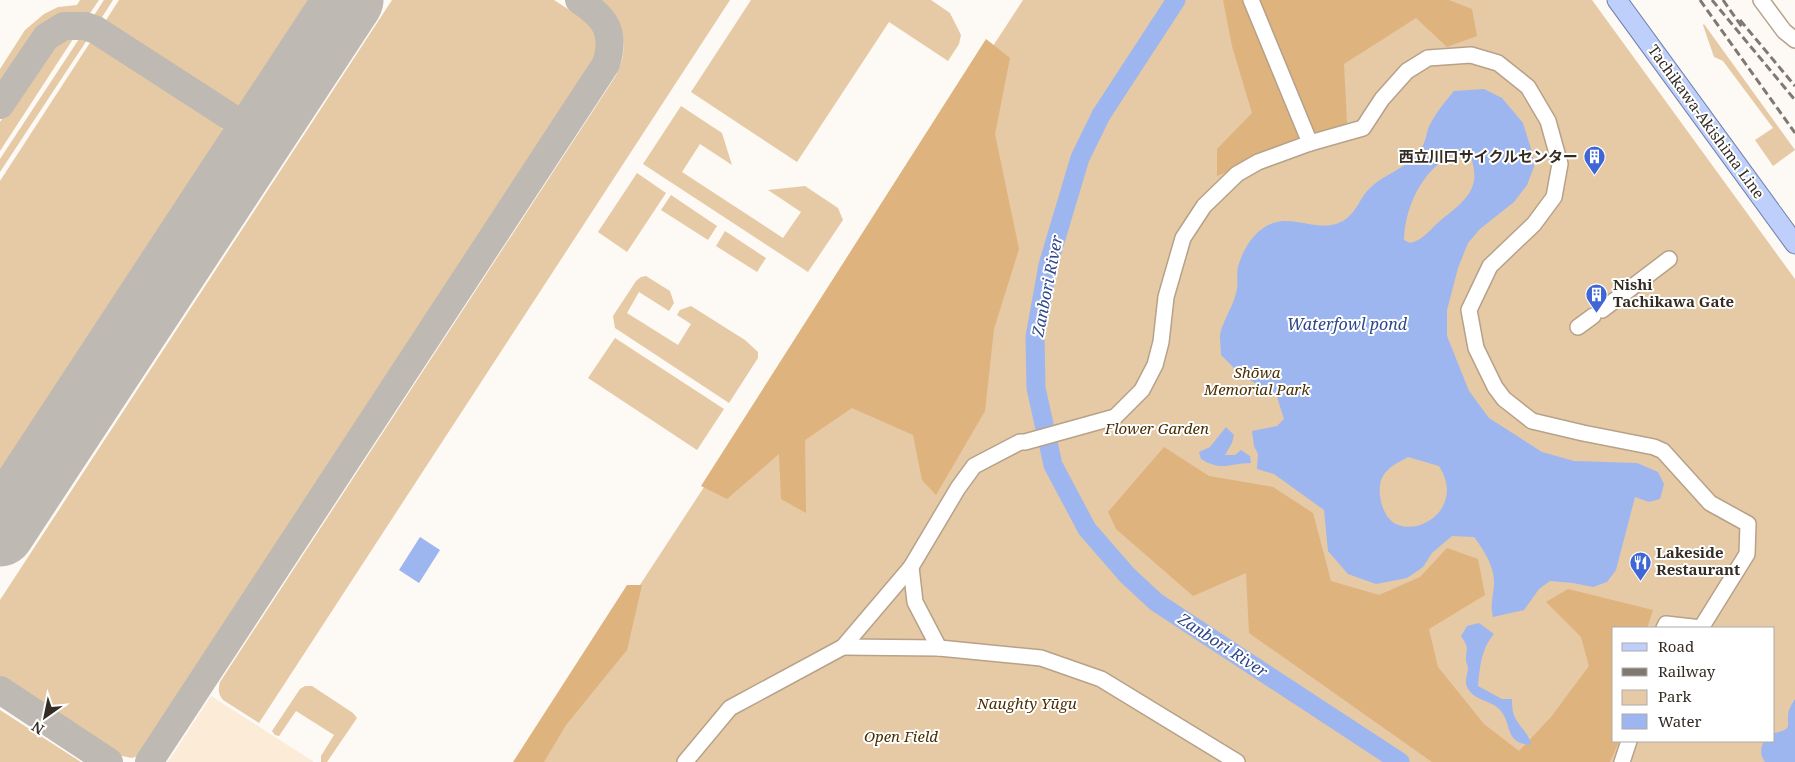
<svg xmlns="http://www.w3.org/2000/svg" width="1795" height="762" viewBox="0 0 1795 762" font-family="'Noto Serif','Noto Sans JP',serif">
<style>
.built{fill:#fbebd7}
.green{fill:#e6c9a5;fill-rule:evenodd}
.forest{fill:#deb37d}
.water{fill:#9db6ef;fill-rule:evenodd}
.lines{fill:none;stroke-linecap:round;stroke-linejoin:round}
.river{stroke:#9db6ef;stroke-width:19}
.taxiway{stroke:#beb9b2;stroke-width:28}
.runway{stroke:#beb9b2;stroke-width:69}
.minor-casing{stroke:#b7a289;stroke-width:18}
.major-casing{stroke:#7081ac;stroke-width:21}
.minor{stroke:#fff;stroke-width:15}
.major{stroke:#bdcffa;stroke-width:19}
.rail{stroke:#7f7970;stroke-width:3;stroke-dasharray:8 4;stroke-linecap:butt}
.labels{text-anchor:middle;stroke-width:4;stroke-linejoin:round;paint-order:stroke}
.street-label{font-size:15px;fill:#342c22;stroke:#fff}
.poi-label{font-size:15px;font-weight:bold;fill:#342c22;stroke:#fff;text-anchor:start}
.park-label{font-size:15px;font-style:italic;fill:#4a2e00;stroke:#fff}
.water-label{font-size:16px;font-style:italic;fill:#2e468a;stroke:#fff}
</style>
<rect width="100%" height="100%" fill="#fdf9f4"/>
<polygon class="built" points="211,696 314,762 168,762"/>
<g class="green">
<path d="M80,0h19l-15,22c-43,-7 -65,45 -84,74v-27l25,-39 19,-16 14,-7 19,-2z"/>
<polygon points="104,0 113,0 97,25 89,23"/>
<path d="M119,0h191l-68,104c-6,5 -10,6 -17,3l-124,-79z"/>
<polygon points="392,0 554,0 588,22 595,31 598,42 597,54 592,65 140,755 132,758 122,756 0,676 0,600"/>
<path d="M602,0h128l-471,723 -36,-23c-5,-6 -5,-10 -3,-18l395,-605c15,-26 10,-57 -13,-77z"/>
<polygon points="751,0 931,0 950,13 961,35 959,44 948,61 889,22 797,162 691,92"/>
<path d="M1023,0h569l203,279v483h-1271zM1614,628h160v113h-160z"/>
<polygon points="1704,24 1795,150 1773,166 1755,140 1773,128 1723,61 1714,57 1703,25"/>
<polygon points="75,36 0,151 0,122 49,49 63,39"/>
<polygon points="81,36 89,37 0,172 0,159"/>
<polygon points="93,38 216,118 223,130 219,140 0,476 0,181"/>
<polygon points="681,106 722,133 732,165 700,144 682,172 783,238 801,212 768,190 805,186 838,208 843,220 808,272 643,164"/>
<polygon points="637,173 666,193 627,252 598,232"/>
<polygon points="671,195 717,226 708,240 661,210"/>
<polygon points="725,231 766,258 757,272 716,246"/>
<polygon points="646,276 670,291 674,303 669,311 639,292 627,313 678,345 691,324 677,315 680,310 691,306 745,340 758,352 758,358 729,403 615,328 613,316 636,281 641,277"/>
<polygon points="615,338 724,409 697,450 588,378"/>
<polygon points="305,686 312,686 353,713 357,718 327,762 321,762 321,756 334,735 296,711 281,733 279,736 275,735 272,731 300,689"/>
<polygon points="0,710 81,762 0,762"/>
</g>
<g class="forest">
<polygon points="1223,0 1449,0 1472,9 1477,36 1447,47 1416,18 1344,64 1347,123 1217,176 1217,149 1252,113 1232,46"/>
<polygon points="986,39 1010,58 995,134 1019,249 994,329 985,411 936,495 922,480 913,435 852,408 805,440 806,513 781,499 779,454 727,499 701,486"/>
<polygon points="1164,447 1209,476 1273,487 1313,513 1331,581 1379,595 1420,577 1447,548 1478,559 1485,595 1429,629 1438,667 1484,724 1519,751 1551,717 1589,666 1581,637 1546,602 1568,589 1653,610 1647,628 1614,628 1614,741 1619,741 1610,762 1432,762 1249,633 1246,573 1193,596 1116,529 1108,512"/>
<polygon points="627,585 642,585 627,650 566,725 544,762 513,762"/>
</g>
<g class="water">
<path d="M1484,89l18,9 21,25 9,29 2,15 -7,18 -13,17 -34,27 -12,14 -10,25 -11,42v26l22,55 20,27 53,34 32,9 63,2 21,9 6,12 -4,15 -11,3 -14,-5 -19,73 -9,12 -14,5 -20,-4 -23,-2 -11,8 -15,21 -31,7c-3,-11 0,-21 1,-32 1,-18 -10,-35 -20,-48l-22,-1 -20,17 -9,14 -16,11 -31,6 -28,-10 -20,-23 -4,-41 -50,-36 -17,-5 1,-15 -4,-8 -2,-15 25,-5 7,-7 -7,-22 -38,-24 -18,-18c0,-6 -1,-13 -1,-19 1,-12 13,-29 16,-43 3,-8 0,-18 2,-26 6,-22 21,-44 45,-46 22,-1 43,12 63,-2 11,-8 14,-21 23,-30 16,-16 38,-20 51,-39 5,-6 6,-14 8,-21 6,-14 16,-26 26,-38zM1462,152l8,3c13,33 -5,46 -29,65 -11,9 -17,20 -31,23l-6,-3c1,-36 22,-79 58,-88zM1408,457l31,9c8,13 11,26 4,40 -8,16 -30,26 -47,18 -14,-6 -21,-35 -13,-48 5,-9 16,-14 25,-19z"/>
<path d="M1226,427l8,8 -2,8 -7,12h10l6,-5 9,6 1,7c-21,0 -29,9 -50,-4l-2,-7 11,-5z"/>
<polygon points="420,537 440,550 419,583 399,570"/>
<path d="M1479,623l15,11c-13,15 -14,33 -16,52l24,13h10c0,4 0,9 1,13 3,13 17,21 18,33 -29,-2 -17,-23 -33,-37 -9,-8 -25,-8 -31,-21 -3,-7 1,-13 1,-19 0,-3 -2,-5 -2,-7 0,-15 4,-11 -5,-25l6,-10z"/>
<path d="M1795,699v63h-30c-5,-7 -5,-13 -1,-21h10v-8c21,-4 11,-7 15,-23 1,-3 4,-8 6,-11z"/>
</g>
<g class="lines">
<polyline class="river" points="1176,0 1101,115 1080,158 1048,265 1035,337 1036,388 1053,465 1087,529 1127,575 1156,602 1400,762"/>
<g class="taxiway">
<polyline points="0,105 46,37 64,26 85,26 96,30 260,136"/>
<polyline points="0,690 109,762"/>
<path d="M149,762l457,-698c10,-32 -1,-47 -27,-64"/>
</g>
<polyline class="runway" points="0,532 349,0"/>
<defs>
<g id="minor">
<polyline points="1251,0 1310,143"/>
<polyline points="1761,0 1784,31 1795,40"/>
<polyline points="1602,310 1669,259"/>
<polyline points="1578,327 1593,316"/>
<polyline points="911,567 915,602 939,648"/>
<polyline points="843,647 939,648 1041,658 1101,679 1237,762"/>
<polyline points="685,762 730,708 843,647 911,567 958,488 974,466 1020,442 1025,442 1115,417 1142,390 1155,365 1161,342 1166,297 1183,238 1204,206 1237,174 1258,162 1310,143 1363,128 1382,99 1407,71 1428,58 1471,55 1498,63 1528,87 1548,121 1560,164 1554,197 1534,224 1490,266 1469,310 1476,348 1495,387 1504,399 1532,421 1583,433 1654,447 1663,451 1710,503 1748,524 1747,554 1701,628 1666,624 1664,628"/>
<polyline points="1622,762 1629,741"/>
</g>
<polyline id="major" points="1617,0 1795,244"/>
</defs>
<use href="#minor" class="minor-casing"/>
<use href="#major" class="major-casing"/>
<use href="#minor" class="minor"/>
<use href="#major" class="major"/>
<g class="rail">
<polyline points="1700,0 1795,133"/>
<polyline points="1712,0 1795,100"/>
<polyline points="1723,0 1742,27"/>
<polyline points="1740,20 1795,86"/>
</g>
</g>
<defs>
<symbol id="building-pin" viewBox="-11 -11 22 30"><path d="M0 17L-7.5 6A9.5 9.5 0 1 1 7.5 6Z" fill="#3f65d6" stroke="#fff"/><path d="M-4-6H4V6H1V3H-1V6H-4ZM-2.5-4.3h1.7v1.8h-1.7ZM.8-4.3h1.7v1.8H.8ZM-2.5-1h1.7V.8h-1.7ZM.8-1h1.7V.8H.8Z" fill="#fff"/></symbol>
<symbol id="restaurant-pin" viewBox="-11 -11 22 30"><path d="M0 17L-7.5 6A9.5 9.5 0 1 1 7.5 6Z" fill="#3f65d6" stroke="#fff"/><path d="M-5-6h1v4h1v-4h1v4h1v-4h1v5L-1.5 .5V6h-2V.5L-5-1ZM5-6V6H3V1.5H1.5Q1.5-4 5-6Z" fill="#fff"/></symbol>
</defs>
<g fill-rule="evenodd">
<use href="#building-pin" x="1582" y="144" width="25" height="34"/>
<use href="#building-pin" x="1584" y="282" width="25" height="34"/>
<use href="#restaurant-pin" x="1628" y="550" width="25" height="34"/>
</g>
<g class="labels">
<g class="street-label">
<text transform="translate(1706 122) rotate(54)" y="5">Tachikawa-Akishima Line</text>
</g>
<g class="poi-label">
<text x="1578" y="162" text-anchor="end">西立川口サイクルセンター</text>
<text x="1613" y="290">Nishi<tspan x="1613" dy="17">Tachikawa Gate</tspan></text>
<text x="1656" y="558">Lakeside<tspan x="1656" dy="17">Restaurant</tspan></text>
</g>
<g class="park-label">
<text x="1257" y="378">Shōwa<tspan x="1257" dy="17">Memorial Park</tspan></text>
<text x="1157" y="434">Flower Garden</text>
<text x="1027" y="709">Naughty Yūgu</text>
<text x="901" y="742">Open Field</text>
</g>
<g class="water-label">
<text transform="translate(1047 286) rotate(-79)" y="6">Zanbori River</text>
<text x="1347" y="330">Waterfowl pond</text>
<text transform="translate(1223 645) rotate(33)" y="6">Zanbori River</text>
</g>
</g>
<rect x="1612" y="627" width="162" height="115" fill="#ffffff" stroke="#aeaba7"/>
<rect x="1622" y="643" width="25" height="8" fill="#bdcffa" stroke="#aeaba7"/>
<text x="1658" y="652" font-size="15" fill="#342c22">Road</text>
<rect x="1622" y="668" width="25" height="8" fill="#7f7970" stroke="#aeaba7"/>
<text x="1658" y="677" font-size="15" fill="#342c22">Railway</text>
<rect x="1622" y="690" width="25" height="15" fill="#e6c9a5" stroke="#aeaba7"/>
<text x="1658" y="702" font-size="15" fill="#342c22">Park</text>
<rect x="1622" y="714" width="25" height="15" fill="#9db6ef" stroke="#aeaba7"/>
<text x="1658" y="727" font-size="15" fill="#342c22">Water</text>
<g transform="translate(45 717) rotate(213)" stroke="#ffffff" stroke-width="4" paint-order="stroke">
<path d="M0-4L9 19L0 12L-9 19Z" fill="#342c22"/>
<text y="-8" font-size="14" font-weight="bold" text-anchor="middle" fill="#342c22">N</text>
</g>
</svg>
